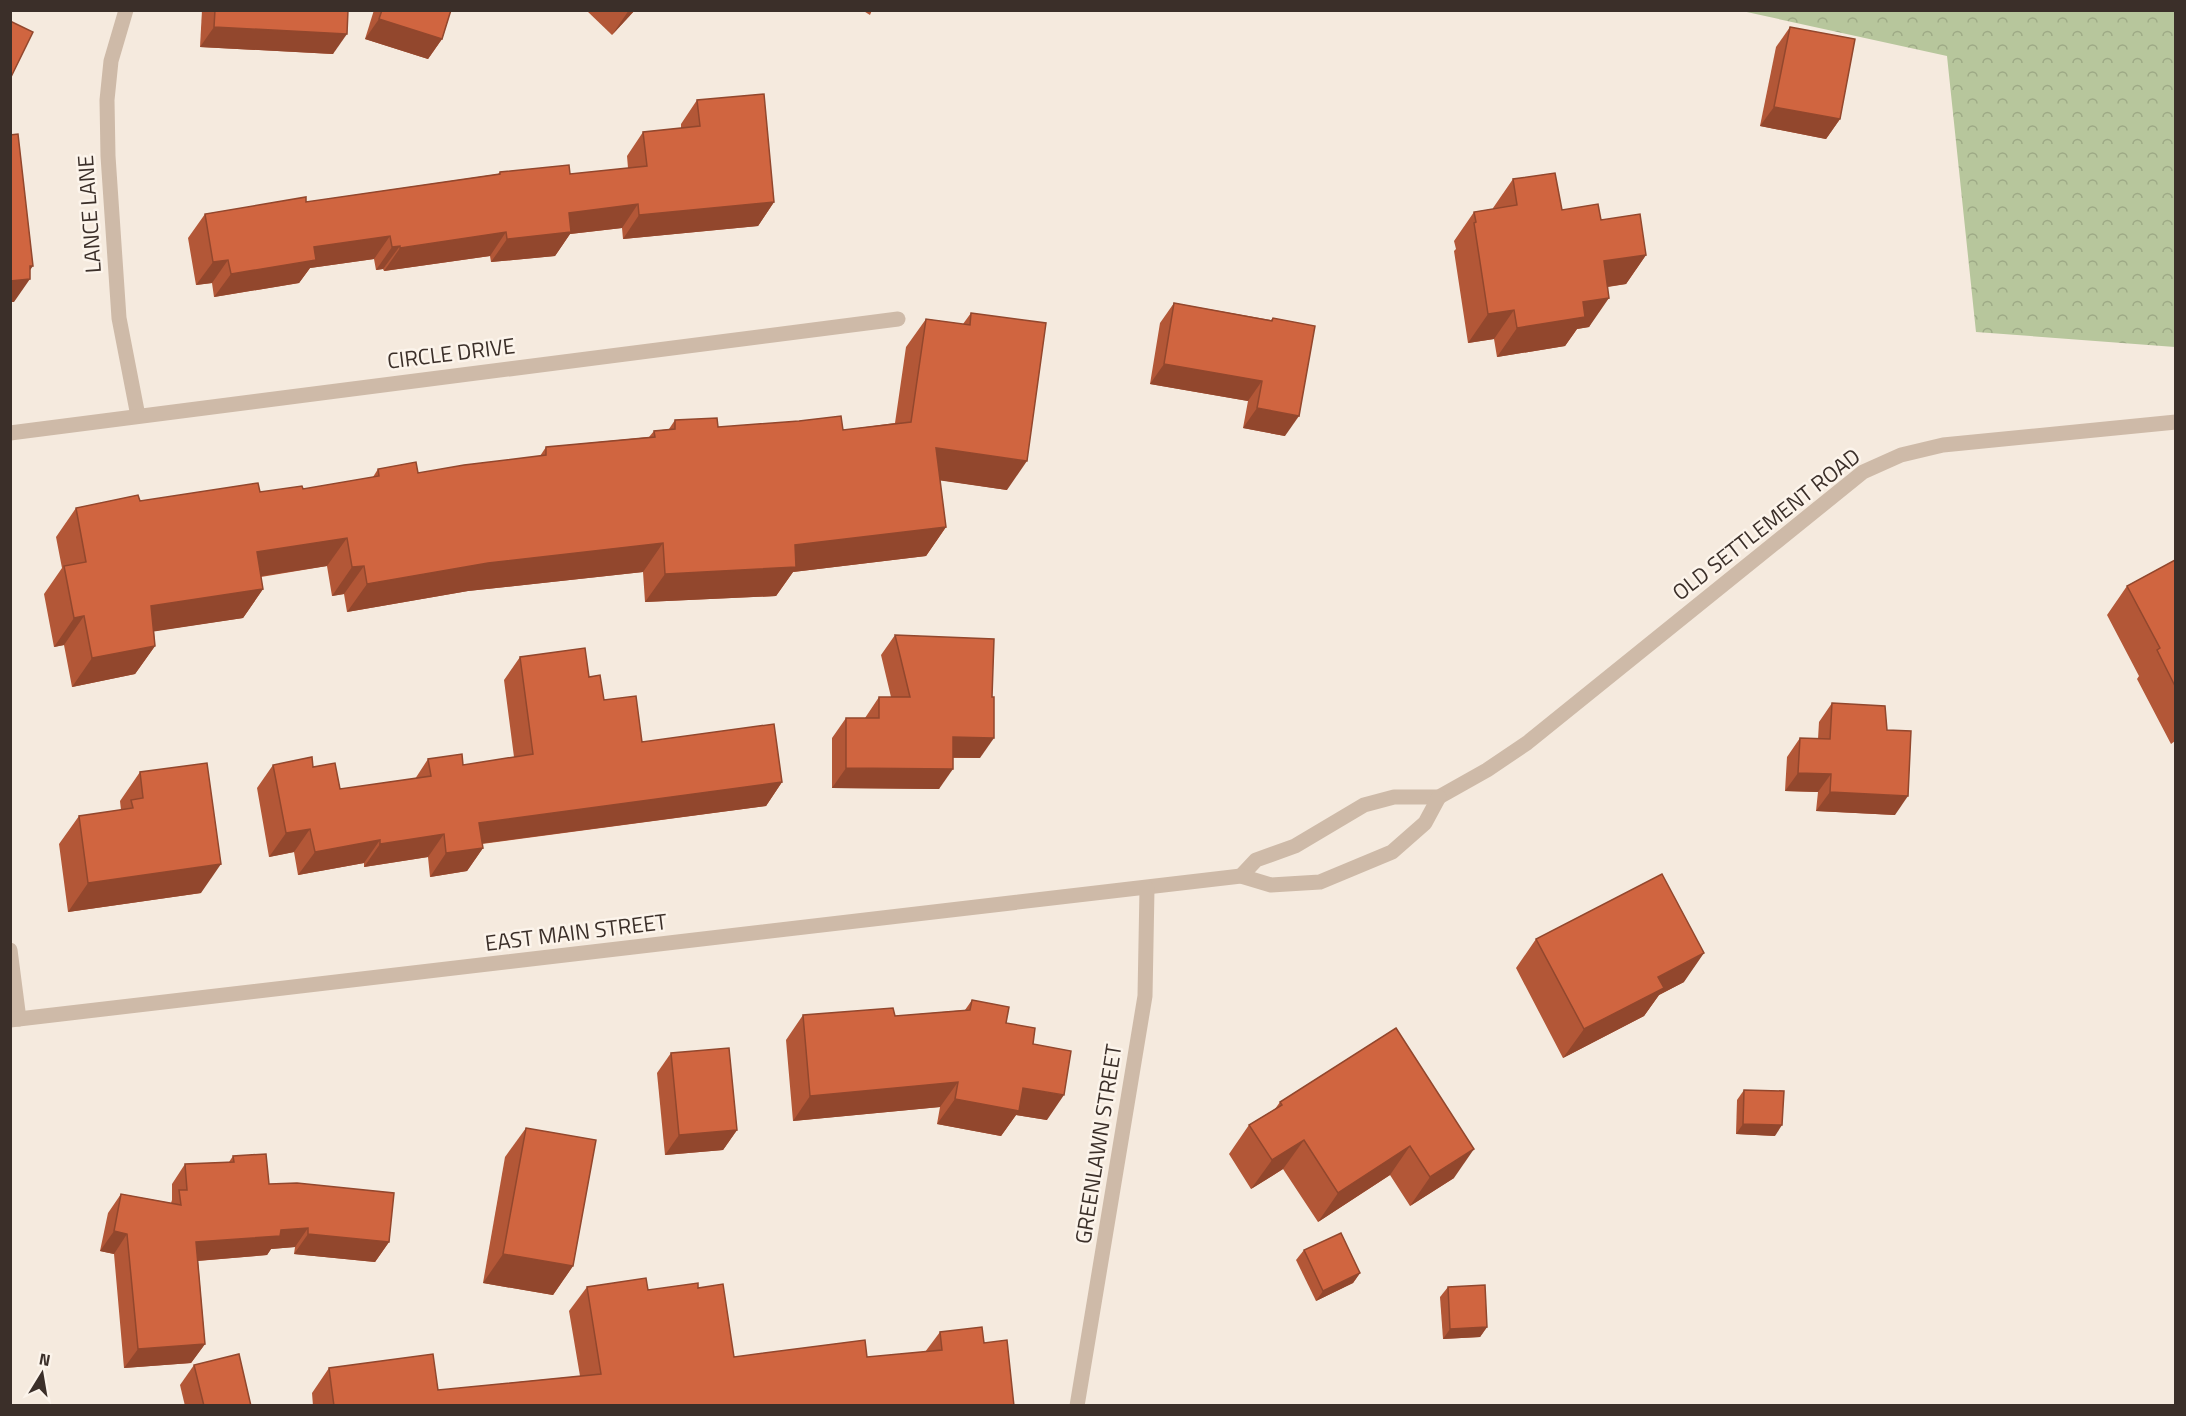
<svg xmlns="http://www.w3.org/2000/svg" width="2186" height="1416" viewBox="0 0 2186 1416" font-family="'Titillium Web',sans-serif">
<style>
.forest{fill:url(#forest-crowns)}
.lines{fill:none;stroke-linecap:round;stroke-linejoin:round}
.minor{stroke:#cebaa8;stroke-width:15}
.wall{fill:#b35737}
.shaded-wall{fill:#92472d}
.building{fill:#d06540;stroke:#92472d;stroke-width:1.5}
.labels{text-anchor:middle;stroke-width:5;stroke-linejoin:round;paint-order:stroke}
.street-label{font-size:22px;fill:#3b2f29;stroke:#fcf4eb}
</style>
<defs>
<pattern id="forest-crowns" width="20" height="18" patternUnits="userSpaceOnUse" patternTransform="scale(1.5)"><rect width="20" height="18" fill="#b7c69c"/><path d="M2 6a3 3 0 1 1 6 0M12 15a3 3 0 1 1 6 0" fill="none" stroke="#9eaa86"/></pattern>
</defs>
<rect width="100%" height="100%" fill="#f5eade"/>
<polygon class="forest" points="1742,11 2175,11 2175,347 1976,332 1947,56"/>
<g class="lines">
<g class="minor">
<polyline points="126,10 111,61 107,100 108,156 119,318 138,416"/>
<polyline points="10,433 898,319"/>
<polyline points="1241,876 1256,860 1295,846 1364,805 1394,797 1439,797 1487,770 1527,743 1863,472 1901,455 1943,445 2176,422"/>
<polyline points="10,950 19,1019"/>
<polyline points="10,1020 1241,876 1271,885 1320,882 1392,852 1425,823 1439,797"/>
<polyline points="1077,1406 1145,996 1147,889"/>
</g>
</g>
<g class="wall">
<polygon points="202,10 348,10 333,54 200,47"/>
<polygon points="374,10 451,10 442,39 428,59 365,39"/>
<polygon points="586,10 635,10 612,35"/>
<polygon points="862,10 872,10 870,15"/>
<polygon points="1790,27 1840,119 1826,139 1760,126 1776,47"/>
<polygon points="697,100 774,202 758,226 623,239 622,228 570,234 555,256 491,262 490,256 384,271 383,269 376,270 374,259 310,268 299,283 214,297 212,283 196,285 188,238 205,214 306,202 498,174 500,172 570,174 628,168 627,156 643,132 681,128 681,124"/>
<polygon points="1513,179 1562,210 1601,220 1646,255 1626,284 1608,287 1589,327 1577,329 1565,346 1497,357 1494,339 1468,343 1454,251 1456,249 1454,241 1474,212 1493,209 1493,208"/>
<polygon points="1174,303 1271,320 1273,318 1285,436 1243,428 1248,401 1150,384 1160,323"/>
<polygon points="971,313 1007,490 940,480 946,527 926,556 793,572 776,596 645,602 643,572 468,591 347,612 344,594 332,596 327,566 261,577 263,589 243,618 154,631 155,646 135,674 72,687 64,645 54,647 44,594 62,568 56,537 76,508 140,501 303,489 373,477 378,469 418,473 540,456 546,447 649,437 654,431 669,429 675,420 718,427 843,430 895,423 906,347 926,319 963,324"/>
<polygon points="2175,560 2175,741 2171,744 2137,679 2139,676 2107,615 2127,586"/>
<polygon points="895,635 980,758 953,758 939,789 832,788 832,738 846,718 865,718 879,697 891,697 881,655"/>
<polygon points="520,657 589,677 604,700 642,742 782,782 766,806 482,844 483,848 467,871 430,877 428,857 364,867 364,863 298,875 294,852 269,857 257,788 273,765 313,767 340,789 415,779 428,759 463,765 514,757 504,680"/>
<polygon points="1832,703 1895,815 1816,811 1818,792 1785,791 1787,757 1800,738 1818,739 1819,722"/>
<polygon points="140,772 201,893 68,912 59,844 79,816 121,810 120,801"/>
<polygon points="1536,939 1684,982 1659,995 1644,1016 1563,1058 1516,968"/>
<polygon points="972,1000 1006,1023 1033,1044 1047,1120 1016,1115 1001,1136 937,1124 940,1107 793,1121 786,1040 803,1015 895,1016 965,1010"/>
<polygon points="1396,1028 1454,1178 1410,1206 1390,1175 1318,1222 1283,1169 1251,1189 1229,1154 1249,1125 1275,1109 1280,1102"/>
<polygon points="671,1053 737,1130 723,1150 665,1155 657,1073"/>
<polygon points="1744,1090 1775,1136 1736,1134 1737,1100"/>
<polygon points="526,1128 573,1266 553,1295 483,1283 505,1157"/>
<polygon points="233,1156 269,1184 389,1242 375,1262 294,1254 295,1247 271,1249 267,1255 198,1261 205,1344 191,1363 124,1368 114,1254 100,1251 108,1213 121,1194 171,1203 172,1200 172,1184 185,1164 229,1162"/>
<polygon points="1304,1250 1360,1273 1353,1283 1316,1301 1296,1260"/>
<polygon points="587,1287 648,1290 698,1288 734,1357 867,1357 925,1352 940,1332 984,1343 1014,1406 313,1406 312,1393 329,1368 438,1390 580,1376 569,1311"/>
<polygon points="1448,1287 1487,1327 1480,1337 1443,1339 1440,1297"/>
<polygon points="194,1365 251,1406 185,1406 180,1385"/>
</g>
<g class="shaded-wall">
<polygon points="629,10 635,10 612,35"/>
<polygon points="379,19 442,39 428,59 365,39"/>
<polygon points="214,27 347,34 333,54 200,47"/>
<polygon points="1774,107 1840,119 1826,139 1760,126"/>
<polygon points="774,202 758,226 623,239 639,215"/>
<polygon points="638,204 622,228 570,234 555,256 491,262 507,239 569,213"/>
<polygon points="506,232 490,256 384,271 400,248"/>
<polygon points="390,236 374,259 310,268 299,283 214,297 231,274 314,247"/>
<polygon points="400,246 383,269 376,270 392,247"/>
<polygon points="1646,255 1626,284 1584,290 1604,261"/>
<polygon points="228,260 212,283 196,285 213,262"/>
<polygon points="30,266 33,266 23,280 30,279 14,302 10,302 10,281"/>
<polygon points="1609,298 1589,327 1577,329 1565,346 1497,357 1517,328 1583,302"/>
<polygon points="1514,310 1494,339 1468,343 1488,314"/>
<polygon points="1164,364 1262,381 1248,401 1150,384"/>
<polygon points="1257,408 1299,416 1285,436 1243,428"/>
<polygon points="936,448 1027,461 1007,490 916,477"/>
<polygon points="946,527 926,556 793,572 776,596 645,602 665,574 795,545"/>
<polygon points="347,538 327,566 237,580 257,552"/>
<polygon points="663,543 643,572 468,591 347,612 367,584 488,563"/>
<polygon points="364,566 344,594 332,596 352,567"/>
<polygon points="263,589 243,618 131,635 151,606"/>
<polygon points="84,616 64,645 54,647 74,618"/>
<polygon points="155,646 135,674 72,687 92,658"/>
<polygon points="953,737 994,738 980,758 939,757"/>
<polygon points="846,768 953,769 939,789 832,788"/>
<polygon points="1798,773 1831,774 1818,792 1785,791"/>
<polygon points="782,782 766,806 463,846 479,823"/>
<polygon points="1830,792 1908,796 1895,815 1816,811"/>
<polygon points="310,829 294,852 269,857 286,833"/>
<polygon points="444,834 428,857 364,867 380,844"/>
<polygon points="380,840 364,863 298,875 315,852"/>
<polygon points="483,848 467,871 430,877 446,853"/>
<polygon points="221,864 201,893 68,912 88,883"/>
<polygon points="1704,953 1684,982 1659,995 1644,1016 1563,1058 1584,1029 1658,977"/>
<polygon points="958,1082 940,1107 793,1121 810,1096"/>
<polygon points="1023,1088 1064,1095 1047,1120 1016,1115 1001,1136 937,1124 955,1099"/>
<polygon points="1743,1124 1782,1125 1775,1136 1736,1134"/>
<polygon points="737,1130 723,1150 665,1155 679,1135"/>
<polygon points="1304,1140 1283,1169 1251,1189 1272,1160"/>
<polygon points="1410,1146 1390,1175 1318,1222 1338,1193"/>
<polygon points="1474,1149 1454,1178 1410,1206 1430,1177"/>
<polygon points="308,1228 295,1247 271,1249 267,1255 183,1262 196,1242 281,1230"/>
<polygon points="114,1231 127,1234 114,1254 100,1251"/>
<polygon points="308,1234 389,1242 375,1262 294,1254"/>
<polygon points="503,1254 573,1266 553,1295 483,1283"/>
<polygon points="1360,1273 1353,1283 1316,1301 1323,1291"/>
<polygon points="1487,1327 1480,1337 1443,1339 1450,1329"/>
<polygon points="205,1344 191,1363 124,1368 138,1349"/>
</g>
<g class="building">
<polygon points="215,10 348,10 347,34 214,27"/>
<polygon points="382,10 451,10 442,39 379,19"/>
<polygon points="10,21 33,32 10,79"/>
<polygon points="1790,27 1855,39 1840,119 1774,107"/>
<polygon points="764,94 774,202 639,215 638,204 569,213 571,232 507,239 506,232 400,248 400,246 392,247 390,236 314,247 316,260 231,274 228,260 213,262 205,214 306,197 306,202 500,174 500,172 569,165 570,174 647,166 643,132 700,126 697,100"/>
<polygon points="18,134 33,266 30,266 30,279 10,281 10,135"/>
<polygon points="1555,173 1562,210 1598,204 1601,220 1640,214 1646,255 1604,261 1609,298 1583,302 1585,317 1517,328 1514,310 1488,314 1474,223 1476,222 1474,212 1517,205 1513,179"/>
<polygon points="1174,303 1272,321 1273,318 1315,326 1299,416 1257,408 1262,381 1164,364"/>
<polygon points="971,313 1046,323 1027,461 936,448 946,527 795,545 796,567 665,574 663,543 488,563 367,584 364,566 352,567 347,538 257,552 263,589 151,606 155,646 92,658 84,616 74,618 64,566 86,562 76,508 138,495 140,501 258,483 260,492 302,486 303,489 379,476 378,469 416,462 418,473 464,465 546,455 546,447 655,437 654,431 675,429 675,420 717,418 718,427 799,421 841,416 843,430 911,422 926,319 970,325"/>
<polygon points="2175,560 2175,686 2157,650 2160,648 2127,586"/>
<polygon points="895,635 994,639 992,697 994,697 994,738 953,737 953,769 846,768 846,718 879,718 879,697 910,697"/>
<polygon points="585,648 589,677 600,675 604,700 636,696 642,742 774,724 782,782 479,823 483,848 446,853 444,834 380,844 380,840 315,852 310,829 286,833 273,765 312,757 313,767 335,763 340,789 431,776 428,759 462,754 463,765 533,754 520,657"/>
<polygon points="1832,703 1885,706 1887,730 1911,731 1908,796 1830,792 1831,774 1798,773 1800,738 1830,739"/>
<polygon points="207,763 221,864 88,883 79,816 133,808 131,800 143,798 140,772"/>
<polygon points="1662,874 1704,953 1658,977 1664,988 1584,1029 1536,939"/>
<polygon points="972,1000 1009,1007 1006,1023 1035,1028 1033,1044 1071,1051 1064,1095 1023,1088 1019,1111 955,1099 958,1082 810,1096 803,1015 893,1008 895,1016 970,1010"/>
<polygon points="1396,1028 1474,1149 1430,1177 1410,1146 1338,1193 1304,1140 1272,1160 1249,1125 1282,1105 1280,1102"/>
<polygon points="729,1048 737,1130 679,1135 671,1053"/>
<polygon points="1744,1090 1784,1091 1782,1125 1743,1124"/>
<polygon points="526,1128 596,1140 573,1266 503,1254"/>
<polygon points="266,1154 269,1184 297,1183 394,1193 389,1242 308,1234 308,1228 281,1230 280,1236 196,1242 205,1344 138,1349 127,1234 114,1231 121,1194 181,1205 179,1190 187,1190 185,1164 234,1162 233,1156"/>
<polygon points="1341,1233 1360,1273 1323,1291 1304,1250"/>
<polygon points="646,1278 648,1290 698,1283 698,1288 723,1284 734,1357 865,1340 867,1357 942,1350 940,1332 982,1327 984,1343 1007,1340 1014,1406 334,1406 329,1368 433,1354 438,1390 601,1374 587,1287"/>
<polygon points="1485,1285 1487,1327 1450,1329 1448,1287"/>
<polygon points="239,1354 251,1406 204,1406 194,1365"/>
</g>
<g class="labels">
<g class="street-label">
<text transform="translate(89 214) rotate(-94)" y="8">LANCE LANE</text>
<text transform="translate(451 353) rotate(-7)" y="8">CIRCLE DRIVE</text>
<text transform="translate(1766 524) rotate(-38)" y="8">OLD SETTLEMENT ROAD</text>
<text transform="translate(576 932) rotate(-7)" y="8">EAST MAIN STREET</text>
<text transform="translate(1098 1144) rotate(-81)" y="8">GREENLAWN STREET</text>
</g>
</g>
<rect width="2186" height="1416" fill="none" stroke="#3b2f29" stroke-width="24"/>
<g transform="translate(42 1374) rotate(11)" stroke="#fcf4eb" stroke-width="4.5" paint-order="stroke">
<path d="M0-4.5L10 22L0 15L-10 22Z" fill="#3b2f29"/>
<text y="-9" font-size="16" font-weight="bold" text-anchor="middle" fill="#3b2f29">N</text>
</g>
</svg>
